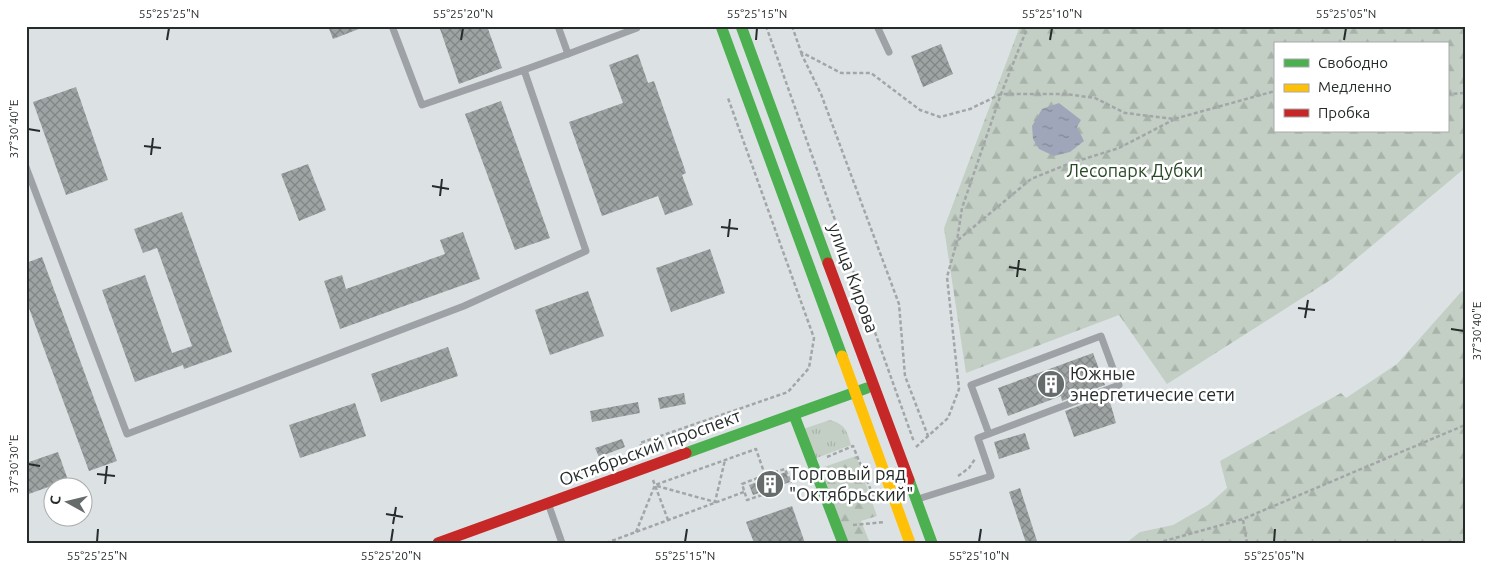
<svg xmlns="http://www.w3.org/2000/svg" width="1491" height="569" viewBox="0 0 1491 569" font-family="Ubuntu,sans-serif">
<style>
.grass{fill:url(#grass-tufts)}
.forest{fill:url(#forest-firs);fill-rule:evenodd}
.water{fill:url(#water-ripples)}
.building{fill:url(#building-cross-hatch)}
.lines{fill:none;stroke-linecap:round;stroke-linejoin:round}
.path{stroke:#a3a6a8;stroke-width:2.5;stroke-dasharray:4 2.5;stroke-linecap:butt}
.lane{stroke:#9ea1a5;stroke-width:7}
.fast{stroke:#4caf50;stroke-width:11}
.slow{stroke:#ffc107;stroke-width:11}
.jam{stroke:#c62828;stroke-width:11}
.ticks{fill:none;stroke:#262b2c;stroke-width:2}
.labels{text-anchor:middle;stroke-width:5;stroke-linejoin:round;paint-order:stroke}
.park-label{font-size:18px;fill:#284a27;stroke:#fff}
.street-label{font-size:18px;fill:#262b2c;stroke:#fff}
.poi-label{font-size:18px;fill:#262b2c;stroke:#fff;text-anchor:start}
.neatline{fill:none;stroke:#262b2c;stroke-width:2}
.ticks-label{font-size:12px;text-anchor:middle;fill:#262b2c}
</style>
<defs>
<pattern id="grass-tufts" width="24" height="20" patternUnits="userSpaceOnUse" patternTransform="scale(1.25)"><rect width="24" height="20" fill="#c3cfc5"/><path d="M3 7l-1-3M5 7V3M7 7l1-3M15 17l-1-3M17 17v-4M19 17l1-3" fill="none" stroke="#a7b2a9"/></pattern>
<pattern id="forest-firs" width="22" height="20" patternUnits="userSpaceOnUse" patternTransform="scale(1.25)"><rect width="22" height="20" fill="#c3cfc5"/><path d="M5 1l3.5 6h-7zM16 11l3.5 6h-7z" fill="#a7b2a9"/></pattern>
<pattern id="water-ripples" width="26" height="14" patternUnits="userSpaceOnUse" patternTransform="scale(1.25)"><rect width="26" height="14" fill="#a0a6b9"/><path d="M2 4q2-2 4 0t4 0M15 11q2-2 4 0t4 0" fill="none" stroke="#828797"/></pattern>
<pattern id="building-cross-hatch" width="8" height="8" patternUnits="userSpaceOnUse" patternTransform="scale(1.25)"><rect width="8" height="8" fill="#9ea3a3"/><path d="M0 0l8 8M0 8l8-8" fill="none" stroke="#818585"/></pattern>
</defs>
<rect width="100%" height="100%" fill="#dce2e4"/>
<path class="grass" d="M830,420c15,4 17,11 21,25l-37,14 -11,-30z"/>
<g class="forest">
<path d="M1020,26h445v142l-133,111 -165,105 -48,-69 -153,58 -22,-145zM1275,44h172v87h-172z"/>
<polygon points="1465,290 1465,543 1126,543 1140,532 1173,525 1208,505 1227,488 1220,461 1341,393 1346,398 1397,364 1461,292"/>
<polygon points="856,456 877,516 861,521 870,543 847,543 818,469"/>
</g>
<polygon class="water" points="1059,103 1081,120 1077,127 1084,141 1070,152 1054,156 1039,149 1033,139 1032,126 1042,109"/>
<g class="building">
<polygon points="328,26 364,26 364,27 333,39"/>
<polygon points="439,26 487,26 502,68 459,84"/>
<polygon points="941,44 953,74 923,87 911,56"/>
<polygon points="638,54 648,83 654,81 686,173 682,175 693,205 665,215 658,196 602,216 569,122 623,103 609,65"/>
<polygon points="76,87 108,180 66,195 33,102"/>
<polygon points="501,101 550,238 515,250 465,114"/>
<polygon points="308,164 326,210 299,221 281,174"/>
<polygon points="182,212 232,352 184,369 183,365 135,382 102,290 145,275 172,353 192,346 157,248 143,253 134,229"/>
<polygon points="463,232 480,279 340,329 324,281 342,275 346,289 445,254 440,240"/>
<polygon points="710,249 725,293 671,312 656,268"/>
<polygon points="42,257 117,461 89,471 26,300 26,263"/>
<polygon points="588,291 604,336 550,355 535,310"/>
<polygon points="448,347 458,376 381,402 371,374"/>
<polygon points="1093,353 1105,385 1062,401 1061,396 1008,416 998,388"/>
<polygon points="684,393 686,404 660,409 658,398"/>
<polygon points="1108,395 1116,423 1074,437 1065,411"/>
<polygon points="638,402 640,413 592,422 590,411"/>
<polygon points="355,403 366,436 300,458 289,425"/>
<polygon points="1025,433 1030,449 999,459 994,442"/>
<polygon points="622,439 625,447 599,457 595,448"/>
<polygon points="58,452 68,480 26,495 26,463"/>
<polygon points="786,472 790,482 753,495 749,485"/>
<polygon points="1020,488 1037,541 1032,543 1026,543 1009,492"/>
<polygon points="792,506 805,543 754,543 746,522"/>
</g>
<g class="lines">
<g class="path">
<polyline points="766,26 914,442"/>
<polyline points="792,26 801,52 841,73 871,73 920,110 940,117 970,109 1001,94 1066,94 1095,98 1125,113 1174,119 1275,91"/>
<polyline points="801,53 821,94 899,304 905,376 928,436"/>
<polyline points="1447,94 1465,93"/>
<polyline points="958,240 1031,179 1068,164 1119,148 1173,120"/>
<polyline points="916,447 948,418 959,389 947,277 957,241 962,208 1001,94 1028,26"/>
<polyline points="644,454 640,443 788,392 809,368 814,338 728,98"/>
<polyline points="827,457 853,446 874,498"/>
<polyline points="958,476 969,468 975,459"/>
<polyline points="653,480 668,520"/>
<polyline points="657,486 715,502 725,460"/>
<polyline points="762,495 747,500 742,484 765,475"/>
<polyline points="1243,520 1247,543"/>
<polyline points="853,525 885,522"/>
<polyline points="636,532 655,485 756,449 765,475 785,469 791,483"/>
<polyline points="606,543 744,492"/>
<polyline points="1157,543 1243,519 1465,425"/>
</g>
<g class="lane">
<polyline points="877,26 889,52"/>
<polyline points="568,54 637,28 637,26"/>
<polyline points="521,71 568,54 558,26"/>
<polyline points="26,167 127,434 464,306 586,251 524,70 422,105 392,26"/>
<polyline points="918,499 991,476 978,438 1119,385 1101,336 971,385 989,434"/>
<polyline points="548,503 562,543"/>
</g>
<g class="fast">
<polyline points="721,26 842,356"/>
<polyline points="741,26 828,263"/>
<polyline points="794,415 843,543"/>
<polyline points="686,453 867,388"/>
<polyline points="909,480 932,543"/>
</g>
<polyline class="slow" points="842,356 910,543"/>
<g class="jam">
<polyline points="828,263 909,480"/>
<polyline points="438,543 686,453"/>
</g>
</g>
<path class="ticks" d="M167,40l2,-12M461,40l2,-12M756,40l1,-12M1050,40l2,-12M1344,40l2,-12M28,129l12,2M144,146l17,2M151,155l2,-17M432,186l17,3M440,196l2,-17M721,227l17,2M728,237l2,-18M1009,267l17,3M1017,277l2,-17M1298,308l17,2M1305,318l3,-18M1451,329l13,2M28,464l12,2M97,474l18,2M105,484l2,-18M386,514l17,3M393,524l3,-17M97,542l1,-13M391,542l2,-13M685,542l2,-13M979,542l2,-13M1274,542l1,-13"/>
<defs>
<symbol id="building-disc" viewBox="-11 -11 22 22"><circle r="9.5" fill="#666b6c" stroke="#fff"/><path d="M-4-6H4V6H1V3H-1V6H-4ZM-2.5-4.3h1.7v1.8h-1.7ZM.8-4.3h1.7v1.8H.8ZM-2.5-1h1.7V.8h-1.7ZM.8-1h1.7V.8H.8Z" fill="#fff"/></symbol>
</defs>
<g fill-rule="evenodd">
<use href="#building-disc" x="1035" y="368" width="32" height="32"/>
<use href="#building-disc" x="754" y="468" width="32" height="32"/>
</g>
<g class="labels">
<g class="park-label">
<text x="1135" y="177">Лесопарк Дубки</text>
</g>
<g class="street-label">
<text transform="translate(853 278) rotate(70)" y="6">улица Кирова</text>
<text transform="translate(650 448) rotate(-20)" y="6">Октябрьский проспект</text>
</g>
<g class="poi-label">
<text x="1070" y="380">Южные<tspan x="1070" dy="21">энергетичесие сети</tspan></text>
<text x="789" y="480">Торговый ряд<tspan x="789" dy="21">"Октябрьский"</tspan></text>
</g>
</g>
<rect width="1491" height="569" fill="none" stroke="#ffffff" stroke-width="55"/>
<rect x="1274" y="42" width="175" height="90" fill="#ffffff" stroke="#a8aaab"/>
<rect x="1284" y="59" width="25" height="8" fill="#4caf50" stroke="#a8aaab"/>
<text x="1318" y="68" font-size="15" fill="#262b2c">Свободно</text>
<rect x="1284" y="84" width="25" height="8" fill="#ffc107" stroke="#a8aaab"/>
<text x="1318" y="92" font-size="15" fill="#262b2c">Медленно</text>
<rect x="1284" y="109" width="25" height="8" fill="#c62828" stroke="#a8aaab"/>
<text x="1318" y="118" font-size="15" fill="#262b2c">Пробка</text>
<g transform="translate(68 502) rotate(278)"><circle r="24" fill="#ffffff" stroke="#a8aaab"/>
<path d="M0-4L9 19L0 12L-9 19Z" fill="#666b6c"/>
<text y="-8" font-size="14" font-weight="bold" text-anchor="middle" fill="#262b2c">С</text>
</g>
<rect x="28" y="28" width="1436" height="514" class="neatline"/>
<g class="ticks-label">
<text x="169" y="18">55°25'25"N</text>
<text x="463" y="18">55°25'20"N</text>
<text x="757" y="18">55°25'15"N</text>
<text x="1052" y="18">55°25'10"N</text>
<text x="1346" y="18">55°25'05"N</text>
<text transform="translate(14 129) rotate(-90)" y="4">37°30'40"E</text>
<text transform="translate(1477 331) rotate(-90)" y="4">37°30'40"E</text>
<text transform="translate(14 464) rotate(-90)" y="4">37°30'30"E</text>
<text x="97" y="560">55°25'25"N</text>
<text x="391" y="560">55°25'20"N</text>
<text x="685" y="560">55°25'15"N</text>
<text x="979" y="560">55°25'10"N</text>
<text x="1274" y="560">55°25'05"N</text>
</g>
</svg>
